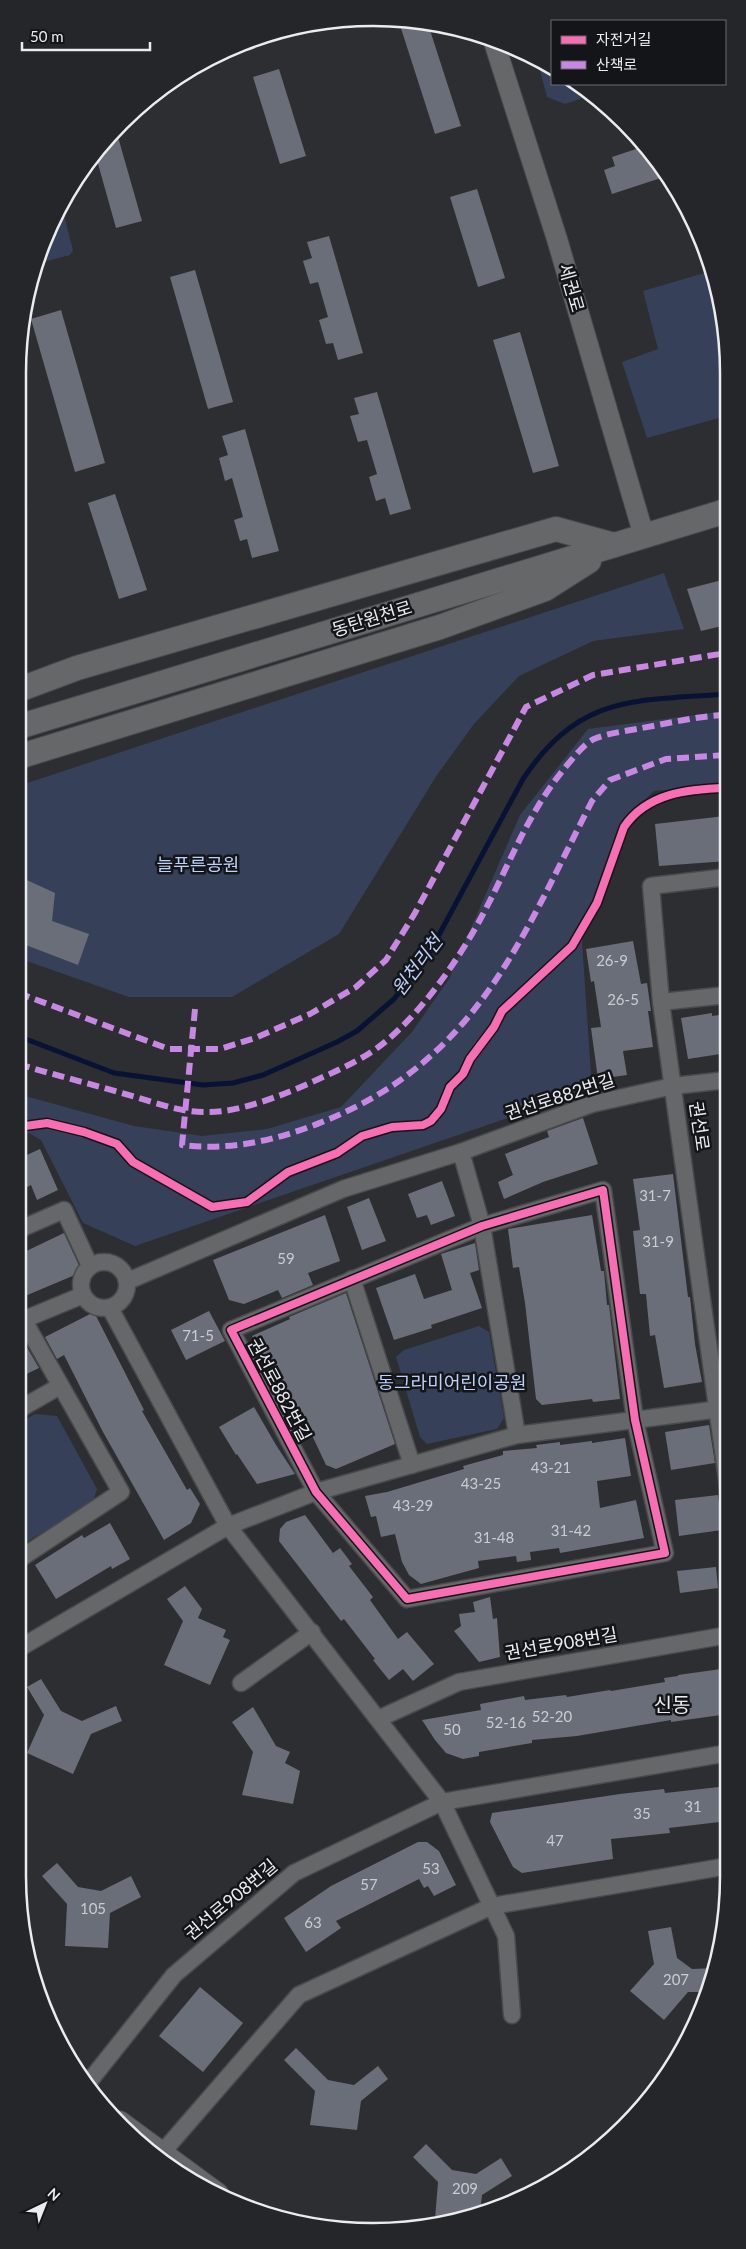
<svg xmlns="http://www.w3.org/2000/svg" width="746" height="2249" viewBox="0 0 746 2249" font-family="Lato,'Noto Sans KR',sans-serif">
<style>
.green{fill:#364059}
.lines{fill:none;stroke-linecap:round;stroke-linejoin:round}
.stream{stroke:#081234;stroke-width:5}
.building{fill:#6a6e79}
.minor-casing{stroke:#484a4c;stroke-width:19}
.tertiary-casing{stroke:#484a4c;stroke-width:22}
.secondary-casing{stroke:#484a4c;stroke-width:26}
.minor{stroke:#666769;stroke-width:16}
.tertiary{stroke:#666769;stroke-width:20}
.secondary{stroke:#666769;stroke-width:24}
.quiet{stroke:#c787e3;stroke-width:6;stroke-dasharray:12 6;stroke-linecap:butt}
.cycleway-casing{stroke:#141518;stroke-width:11}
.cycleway{stroke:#f96db3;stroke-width:8}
.labels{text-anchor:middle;stroke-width:5;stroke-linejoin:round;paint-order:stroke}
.number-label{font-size:15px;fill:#caccd2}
.street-label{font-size:18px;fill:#eaecef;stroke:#141518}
.park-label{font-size:18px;fill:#bdd1fb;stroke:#141518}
.water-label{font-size:19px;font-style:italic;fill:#bdd1fc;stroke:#141518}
.quarter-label{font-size:20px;fill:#eaecef;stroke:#141518}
.rim{fill:none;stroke:#eaecef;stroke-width:2.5}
</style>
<rect width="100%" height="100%" fill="#2c2e31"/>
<g class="green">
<polygon points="537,59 552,66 552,84 573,84 589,96 565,104 547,97"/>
<polygon points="61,204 73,250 70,255 36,264 54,216"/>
<polygon points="711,271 725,327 726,416 647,438 622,362 658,349 643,291"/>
<polygon points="664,573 684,629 593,641 519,676 474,724 437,775 339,934 232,997 129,997 18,958 18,786"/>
<polygon points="726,711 726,785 654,791 632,812 616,844 582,942 592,1089 135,1246 83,1223 41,1140 29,1133 18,1136 18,1094 134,1126 202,1136 267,1129 341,1107 412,1032 449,979 520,815 588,729"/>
<polygon points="479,1326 489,1332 504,1418 497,1429 427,1444 420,1437 396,1357 404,1350"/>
<polygon points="35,1414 57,1416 97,1489 93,1502 18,1547 18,1424"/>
</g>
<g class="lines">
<path class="stream" d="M18,1036l96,37 89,12 30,-2 30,-8 74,-33 20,-11 37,-32 33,-42 96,-178c57,-85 111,-78 203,-85"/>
</g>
<g class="building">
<polygon points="398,19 428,24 461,126 435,134"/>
<polygon points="279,69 306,156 280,164 253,77"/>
<polygon points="116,130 142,221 116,228 95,153"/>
<polygon points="645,146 664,177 612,194 604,170 615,166 612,157"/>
<polygon points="477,189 505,278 478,287 450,197"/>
<polygon points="329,236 363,353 338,360 333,343 326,344 319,320 328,317 318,282 310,284 303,261 312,258 307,242"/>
<polygon points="195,270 233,402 208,409 170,277"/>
<polygon points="61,310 105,463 75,472 31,319"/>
<polygon points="520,332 559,466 533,473 493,340"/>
<polygon points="377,392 411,509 390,515 385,498 376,501 369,477 377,474 367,440 358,442 350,416 359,414 354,398"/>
<polygon points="245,429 279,551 252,558 247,539 240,541 234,520 243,517 232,478 225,481 219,458 228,455 222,436"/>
<polygon points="115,494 147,590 119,599 88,503"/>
<polygon points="726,579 726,625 701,631 687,589"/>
<polygon points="725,816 727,861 659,866 655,824"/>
<polygon points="18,876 55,893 52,921 89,934 78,965 18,942"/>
<polygon points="633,941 641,984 647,983 651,1011 648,1011 653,1047 623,1051 627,1075 598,1079 591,1028 601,1027 594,981 591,982 586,949"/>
<polygon points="712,1013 712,1016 727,1014 727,1053 688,1059 681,1018"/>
<polygon points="583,1118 598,1164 543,1182 504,1199 498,1182 513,1175 505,1154 549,1137 547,1131"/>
<polygon points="40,1149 58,1190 37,1200 31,1185 25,1188 18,1172 18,1159"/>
<polygon points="673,1174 688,1297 690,1297 695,1344 702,1382 664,1388 655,1335 650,1336 646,1294 640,1294 633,1231 640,1230 633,1179"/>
<polygon points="442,1181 455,1216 431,1225 427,1215 417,1218 408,1194"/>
<polygon points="369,1198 386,1241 362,1250 347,1207"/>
<polygon points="325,1215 340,1261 308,1273 313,1285 282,1298 278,1290 244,1304 229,1300 213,1260"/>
<polygon points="592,1215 601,1271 604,1271 607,1305 609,1305 620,1399 593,1402 592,1399 542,1405 536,1399 525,1303 519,1267 513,1268 508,1229"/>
<polygon points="64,1233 82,1272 18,1299 18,1255"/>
<polygon points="475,1243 479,1270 470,1273 482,1308 431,1325 432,1328 394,1340 376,1288 415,1274 424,1299 452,1290 441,1254"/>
<polygon points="346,1293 395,1444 336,1469 326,1465 309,1429 306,1430 269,1356 263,1359 252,1336 290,1319 289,1317"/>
<polygon points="209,1311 225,1341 186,1360 171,1330"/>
<polygon points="94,1312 144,1410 142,1411 187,1490 190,1488 200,1504 191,1523 164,1540 103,1432 64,1355 57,1359 45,1337"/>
<polygon points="18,1332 39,1368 18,1378"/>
<polygon points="254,1407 276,1445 295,1474 257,1484 237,1454 236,1455 219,1427"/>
<polygon points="709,1425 715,1463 671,1470 665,1432"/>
<polygon points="625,1438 631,1476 597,1481 600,1508 636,1500 644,1538 560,1553 559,1548 530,1552 531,1560 517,1562 516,1556 478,1561 479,1568 421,1584 409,1575 402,1562 395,1534 381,1537 376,1516 371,1517 365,1496 387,1492 464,1469 463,1466 503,1455 503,1451 537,1448 536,1445 560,1442 560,1445 592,1441 592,1443"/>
<polygon points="718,1495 722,1530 679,1536 675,1500"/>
<polygon points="305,1515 333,1553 340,1548 352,1564 349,1566 373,1597 370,1600 398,1639 407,1632 434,1664 413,1681 403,1669 389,1680 373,1660 375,1659 344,1619 341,1621 279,1541 280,1529 286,1522"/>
<polygon points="110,1523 130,1559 112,1569 111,1566 56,1599 35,1565 82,1535 84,1538"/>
<polygon points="716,1567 718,1588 680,1593 677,1571"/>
<polygon points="185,1586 202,1609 198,1618 226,1630 223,1637 230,1640 210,1685 164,1665 183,1621 167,1599"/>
<polygon points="490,1597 493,1619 497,1618 500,1657 479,1662 454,1631 461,1626 459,1614 475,1612 473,1602"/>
<polygon points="728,1668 728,1714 671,1722 671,1720 577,1736 532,1740 532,1743 479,1752 479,1756 463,1759 446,1753 435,1740 422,1720 481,1710 480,1704 524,1696 525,1700 566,1695 567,1697 610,1690 611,1691 665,1682 664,1678 678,1676 678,1675"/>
<polygon points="41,1679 61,1711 82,1721 116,1706 122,1721 91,1734 73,1774 27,1753 44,1715 27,1687"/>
<polygon points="253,1707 276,1746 290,1752 285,1763 300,1771 293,1804 242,1795 253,1752 232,1722"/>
<polygon points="728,1786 728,1821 669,1828 670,1833 611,1839 613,1859 522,1873 513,1867 490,1822 492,1813 620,1794 664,1789 665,1793"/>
<polygon points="418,1842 427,1842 439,1851 456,1885 434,1896 428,1886 424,1888 419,1879 336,1921 341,1928 306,1952 284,1918 331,1886"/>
<polygon points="57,1863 78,1887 101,1891 131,1876 141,1897 110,1913 108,1948 65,1946 67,1904 42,1876"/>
<polygon points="671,1927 677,1958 692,1969 716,1968 706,1992 688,1992 664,2020 630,1991 654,1964 648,1931"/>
<polygon points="200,1987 243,2023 203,2072 159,2036"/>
<polygon points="296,2048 328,2080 354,2085 378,2066 388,2079 361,2101 357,2130 310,2125 315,2091 284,2060"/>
<polygon points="426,2144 452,2170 476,2174 501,2158 512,2176 482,2195 480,2212 456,2221 435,2219 438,2182 413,2157"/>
</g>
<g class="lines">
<defs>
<g id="minor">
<polyline points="727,877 651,886 661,1002 728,1487"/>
<polyline points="661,1002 727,995"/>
<polyline points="461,1152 482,1226 517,1435"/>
<polygon points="603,1190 635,1420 665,1553 407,1599 316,1492 231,1330 482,1226"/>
<polyline points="18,1230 64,1210 90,1266"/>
<circle cx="104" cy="1285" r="23"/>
<polyline points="352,1279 412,1465"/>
<polyline points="128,1281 343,1189 461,1152 592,1104 673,1086 727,1080"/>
<polyline points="110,1308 228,1526 442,1802 506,1936 512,2015"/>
<polyline points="18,1322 83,1295"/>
<polyline points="18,1410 60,1386"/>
<polyline points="18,1560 121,1492 23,1319"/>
<polyline points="18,1649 228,1526 316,1492 517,1435 728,1408"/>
<polyline points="241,1683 312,1632"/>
<polyline points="378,1719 459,1682 728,1635"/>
<polyline points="88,2083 174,1975 294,1873 442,1802 728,1753"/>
<polyline points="161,2154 299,1995 492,1906 728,1866"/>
</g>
<polyline id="tertiary" points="494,42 557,239 644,536"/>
<g id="secondary">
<polyline points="18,690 77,668 556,529 614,545"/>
<polyline points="18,727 726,511"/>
<polyline points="18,757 440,627 545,589 589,561"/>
<polyline points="119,2123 217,2195"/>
</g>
</defs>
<use href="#minor" class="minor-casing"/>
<use href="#tertiary" class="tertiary-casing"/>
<use href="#secondary" class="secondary-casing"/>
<use href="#minor" class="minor"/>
<use href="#tertiary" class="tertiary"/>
<use href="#secondary" class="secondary"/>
<g class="quiet">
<polyline points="18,993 169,1049 220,1049 255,1038 310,1014 356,987 386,960 415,913 526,707 593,675 726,653"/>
<path d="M195,1009l-13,136c48,6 96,-5 140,-23 156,-62 199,-183 270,-321l18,-21 56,-21 60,-4"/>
<path d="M18,1064c40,12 81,22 121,34 23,7 46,15 70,14 32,0 74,-17 103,-30 18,-8 36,-16 53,-26 46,-27 92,-93 117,-140 29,-54 45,-103 86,-152 7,-8 16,-20 26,-25 14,-6 33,-8 48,-11 28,-5 56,-12 84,-13"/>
</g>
<defs>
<g id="cycleway">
<path d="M18,1127l29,-4 37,9 33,12 16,18 79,45 35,-5 41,-30 49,-19 25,-17 30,-9 31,-2 8,-4 10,-12 9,-22 13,-13 7,-15 24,-32 8,-16 70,-65 25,-43 27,-76c23,-34 64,-38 102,-39"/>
<polygon points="603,1190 635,1420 665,1553 407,1599 316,1492 231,1330 482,1226"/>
</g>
</defs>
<use href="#cycleway" class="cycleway-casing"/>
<use href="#cycleway" class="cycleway"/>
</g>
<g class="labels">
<g class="number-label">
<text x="612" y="966">26-9</text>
<text x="623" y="1005">26-5</text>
<text x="655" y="1201">31-7</text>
<text x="658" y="1247">31-9</text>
<text x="286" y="1264">59</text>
<text x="198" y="1341">71-5</text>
<text x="551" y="1473">43-21</text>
<text x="481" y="1489">43-25</text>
<text x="413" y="1511">43-29</text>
<text x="571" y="1536">31-42</text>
<text x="494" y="1543">31-48</text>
<text x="552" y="1722">52-20</text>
<text x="506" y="1728">52-16</text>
<text x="452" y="1735">50</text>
<text x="693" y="1812">31</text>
<text x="642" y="1819">35</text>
<text x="555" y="1846">47</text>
<text x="431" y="1874">53</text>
<text x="369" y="1890">57</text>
<text x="93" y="1914">105</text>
<text x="313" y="1928">63</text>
<text x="676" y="1985">207</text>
<text x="465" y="2194">209</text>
</g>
<g class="street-label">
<text transform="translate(571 288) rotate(74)" y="6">세권로</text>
<text transform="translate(372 619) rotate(-17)" y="6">동탄원천로</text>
<text transform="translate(560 1097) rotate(-18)" y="6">권선로882번길</text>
<text transform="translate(699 1126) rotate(82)" y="6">권선로</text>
<text transform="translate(279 1390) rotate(62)" y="6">권선로882번길</text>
<text transform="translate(561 1644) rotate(-10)" y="6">권선로908번길</text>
<text transform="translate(231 1900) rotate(-40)" y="6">권선로908번길</text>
</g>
<g class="park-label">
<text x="198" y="871">늘푸른공원</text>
<text x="452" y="1389">동그라미어린이공원</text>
</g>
<g class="water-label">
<text transform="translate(417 965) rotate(-53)" y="7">원천리천</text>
</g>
<g class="quarter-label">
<text x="672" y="1712">신동</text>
</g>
</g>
<path d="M0 0H746V2249H0ZM373 26H373A347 347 0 0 1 720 373V1876A347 347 0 0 1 373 2223H373A347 347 0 0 1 26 1876V373A347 347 0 0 1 373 26Z" fill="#252629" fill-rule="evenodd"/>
<path class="rim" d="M373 26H373A347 347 0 0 1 720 373V1876A347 347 0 0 1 373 2223H373A347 347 0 0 1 26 1876V373A347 347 0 0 1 373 26Z"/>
<rect x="551" y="20" width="175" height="65" fill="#141518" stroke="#6a6b6e"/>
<rect x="561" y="36" width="25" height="8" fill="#f96db3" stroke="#6a6b6e"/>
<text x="596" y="45" font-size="15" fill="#eaecef">자전거길</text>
<rect x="561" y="61" width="25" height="8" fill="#c787e3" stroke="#6a6b6e"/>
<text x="596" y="70" font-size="15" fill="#eaecef">산책로</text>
<g transform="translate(45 2204) rotate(43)" stroke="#141518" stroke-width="4" paint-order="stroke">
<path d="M0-4L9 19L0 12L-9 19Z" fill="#eaecef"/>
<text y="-8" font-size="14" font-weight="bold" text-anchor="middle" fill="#eaecef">N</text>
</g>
<path d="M22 42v8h128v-8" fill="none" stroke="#eaecef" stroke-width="2.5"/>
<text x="30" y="42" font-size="15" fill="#eaecef" stroke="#141518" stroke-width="4" paint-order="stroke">50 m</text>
</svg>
